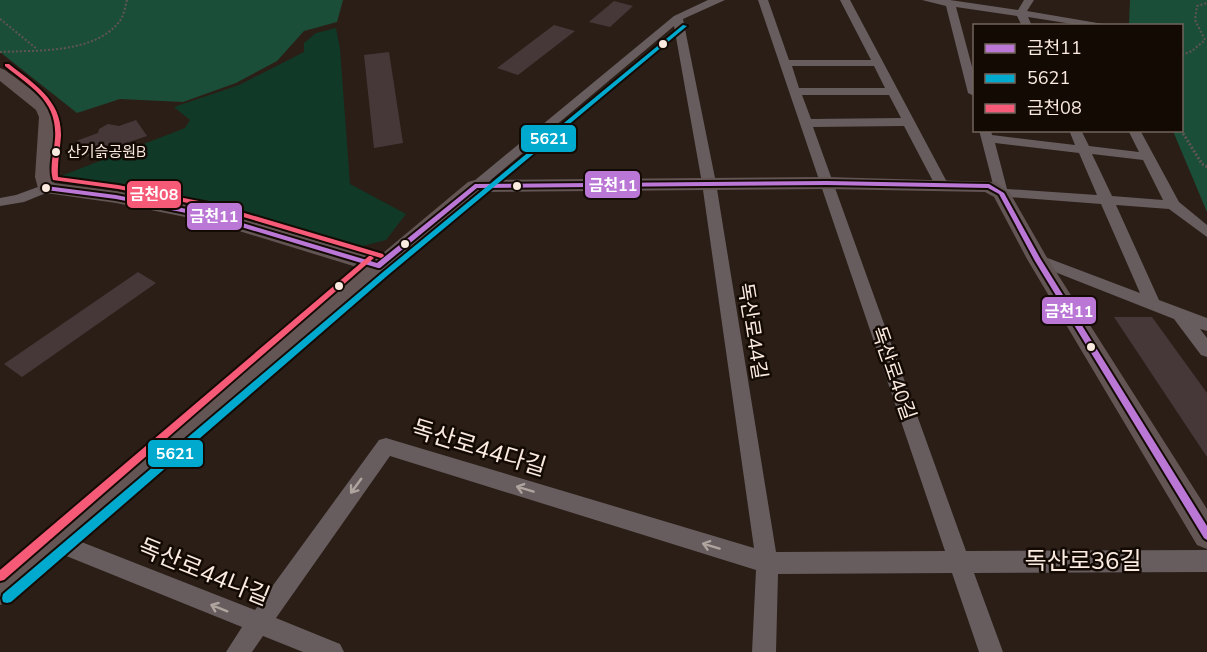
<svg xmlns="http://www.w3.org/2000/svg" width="1207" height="652" viewBox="0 0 1207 652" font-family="'Nunito Sans','Noto Sans KR',sans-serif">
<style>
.green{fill:#103927}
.forest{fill:#1b4e38}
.building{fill:#463839}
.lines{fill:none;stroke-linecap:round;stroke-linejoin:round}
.path-far1{stroke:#605552;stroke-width:2;stroke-dasharray:2 2;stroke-linecap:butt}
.path{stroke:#605552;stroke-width:3;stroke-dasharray:2 2;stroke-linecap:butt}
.street{fill:#675d5e;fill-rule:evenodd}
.secondary{fill:#625554;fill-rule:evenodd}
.bus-1-casing{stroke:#140a04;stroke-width:4}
.bus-2-casing{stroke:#140a04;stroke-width:4}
.bus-3-casing{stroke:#140a04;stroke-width:4}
.bus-1{fill:#ba77d6;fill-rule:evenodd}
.bus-2{fill:#00a9ce;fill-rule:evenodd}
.bus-3{fill:#f75a77;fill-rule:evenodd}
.oneway{stroke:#b0a49f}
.bus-dot{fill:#faeae0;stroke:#140a04;stroke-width:2}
.labels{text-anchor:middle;stroke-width:5;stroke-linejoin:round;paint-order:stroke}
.far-bus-label{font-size:15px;fill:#faeae0;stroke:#140a04;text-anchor:start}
.street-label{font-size:20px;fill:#faeae0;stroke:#140a04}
.near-street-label{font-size:24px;fill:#faeae0;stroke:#140a04}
.line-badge{stroke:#140a04;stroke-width:2}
.badge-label{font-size:16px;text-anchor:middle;font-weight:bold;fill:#fff}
</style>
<rect width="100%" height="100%" fill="#2b1e16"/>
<polygon class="green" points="336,28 340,49 350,184 406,214 386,240 363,246 205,202 61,176 185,128 190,120 174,107 239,85 304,52 304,43 316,33"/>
<g class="forest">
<polygon points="0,0 343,0 337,22 304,31 277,61 236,83 183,102 120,99 77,113 0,52"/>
<polygon points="1130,0 1207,0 1207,212 1173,131 1182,130 1182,26 1129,25"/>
</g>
<g class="building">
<polygon points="614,1 633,6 610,27 589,22"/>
<polygon points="554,25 575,31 518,75 497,68"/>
<polygon points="389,52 403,143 374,148 364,55"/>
<polygon points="136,120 147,136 85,157 76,141 98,133 99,129 108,124 119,126"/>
<polygon points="138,272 156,283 22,377 4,364"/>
<polygon points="1114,317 1152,317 1207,393 1207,457"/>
</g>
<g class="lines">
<g class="path-far1">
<polyline points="0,19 37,49"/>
<path d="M0,52c36,-2 94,2 119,-30 5,-6 6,-15 8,-22"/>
<polyline points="1182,55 1192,51 1205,40 1195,20 1197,6 1207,3"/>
</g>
<polyline class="path" points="1181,130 1202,164 1207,167"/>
<g class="street">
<path d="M708,0h17l-42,19 33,164 60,369 169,-1 -187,-551h10l21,60h82l-31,-60h10l98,184 -7,4 -5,-1 -32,-61 -91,1 153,424 241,-1v22l-233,1 29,79h-24l-27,-79 -174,1 -2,78h-24l4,-82 -366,-114 -114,162 64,26 4,8h-41l-40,-16 -11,16h-26l16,-25 -193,-78 -4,-7 4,-7 7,-3 199,78 124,-170 7,-2 368,110 -52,-365 -28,-157 -194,163h-10l-2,-3 206,-170zM792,66h82l11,22h-86zM802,95h87l12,23 -90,1z"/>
<polygon points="922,0 950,0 1018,10 1024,0 1034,0 1027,11 1115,26 1085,26 1028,17 1032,26 1022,26 1017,16 956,7 974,74 974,96 968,93 946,6"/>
<path d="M979,130h12l1,5 83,10 -6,-15h12l8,16 50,6 -11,-22h12l39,72 28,23v12l-38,-28 -53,-4 43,95 48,18v13l-7,-2 7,9v19l-6,-2 -27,-36 -142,-56 -3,-4 8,-5 103,39 -39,-89 -105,-8zM995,143l84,10 18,42 -90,-6zM1092,154l51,6 20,40 -51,-4z"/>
<polygon points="46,184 53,188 51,191 24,202 0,206 0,198 16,195"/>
</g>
<path class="secondary" d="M0,68l5,2c23,18 54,33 51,67 -1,15 -6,30 -2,46l62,8 96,19 165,48 91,-76 7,-2 352,-3 169,5 14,11 36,63 161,253v40l-10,-4 -170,-286 -33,-62 -9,-5 -158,-3 -347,3 -469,409 -11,4v-34l363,-302 -153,-47 -94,-19 -77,-11 -4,-15 4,-60 -3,-7 -36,-29z"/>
<defs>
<polygon id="bus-1" points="827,181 989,184 1004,193 1040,258 1207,526 1207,540 1204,538 1035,261 999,194 988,188 827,185 477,188 380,268 378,268 211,218 116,199 46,190 43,188 46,186 116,195 212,214 377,263 475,184"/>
<polygon id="bus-2" points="683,25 687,26 387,276 11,602 7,603 3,602 2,598 3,594 383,272"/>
<g id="bus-3">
<path d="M5,64h4c25,20 53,36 52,72 -1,14 -4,27 -3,41l60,8 96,19 169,50 1,2 -3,2 -168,-50 -95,-19 -65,-9c-4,-13 1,-27 2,-41 3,-38 -24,-52 -50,-73z"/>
<polygon points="369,256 371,256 374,258 4,580 0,581 0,570"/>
</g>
</defs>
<use href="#bus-1" class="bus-1-casing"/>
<use href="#bus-2" class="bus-2-casing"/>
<use href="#bus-3" class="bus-3-casing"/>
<use href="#bus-1" class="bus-1"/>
<use href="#bus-2" class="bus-2"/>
<use href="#bus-3" class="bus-3"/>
</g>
<defs><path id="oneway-shaft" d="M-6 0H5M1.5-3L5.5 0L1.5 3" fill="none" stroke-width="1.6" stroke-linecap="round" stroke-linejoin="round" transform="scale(1.5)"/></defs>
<g class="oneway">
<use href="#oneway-shaft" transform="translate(356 486) rotate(126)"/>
<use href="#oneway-shaft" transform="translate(525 489) rotate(-163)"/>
<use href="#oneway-shaft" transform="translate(711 546) rotate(-163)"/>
<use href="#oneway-shaft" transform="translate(219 608) rotate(-158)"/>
</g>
<g class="bus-dot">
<circle cx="663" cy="44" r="5"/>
<circle cx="56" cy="152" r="5"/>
<circle cx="517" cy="186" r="5"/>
<circle cx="46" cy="188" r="5"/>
<circle cx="405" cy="244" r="5"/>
<circle cx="339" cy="286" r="5"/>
<circle cx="1091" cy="347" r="5"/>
</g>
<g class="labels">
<g class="far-bus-label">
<text x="67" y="157">산기슭공원B</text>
</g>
<g class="street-label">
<text transform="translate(753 331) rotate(81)" y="7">독산로44길</text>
<text transform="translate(894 373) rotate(71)" y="7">독산로40길</text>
</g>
<g class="near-street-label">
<text transform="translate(479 448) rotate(17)" y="8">독산로44다길</text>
<text x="1083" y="569">독산로36길</text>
<text transform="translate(204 572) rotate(22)" y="8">독산로44나길</text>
</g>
</g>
<g class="line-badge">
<rect x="520" y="124" width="57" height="29" rx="6" fill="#00a9ce"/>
<rect x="584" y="170" width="57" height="29" rx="6" fill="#ba77d6"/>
<rect x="126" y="180" width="56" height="29" rx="6" fill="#f75a77"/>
<rect x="186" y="202" width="57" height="29" rx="6" fill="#ba77d6"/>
<rect x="1041" y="296" width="56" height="29" rx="6" fill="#ba77d6"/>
<rect x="147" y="439" width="57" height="29" rx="6" fill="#00a9ce"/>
</g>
<g class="badge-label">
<text x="549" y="144">5621</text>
<text x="613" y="191">금천11</text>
<text x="154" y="200">금천08</text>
<text x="214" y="222">금천11</text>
<text x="1069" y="317">금천11</text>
<text x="175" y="459">5621</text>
</g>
<rect x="973" y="24" width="210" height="108" fill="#140a04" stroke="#70645c" stroke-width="1.5"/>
<rect x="985" y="44" width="30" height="9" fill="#ba77d6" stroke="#70645c" stroke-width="1.5"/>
<text x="1027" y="54" font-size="18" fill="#faeae0">금천11</text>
<rect x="985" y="74" width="30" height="9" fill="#00a9ce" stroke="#70645c" stroke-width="1.5"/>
<text x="1027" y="84" font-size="18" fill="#faeae0">5621</text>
<rect x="985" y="104" width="30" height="9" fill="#f75a77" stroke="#70645c" stroke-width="1.5"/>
<text x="1027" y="114" font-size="18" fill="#faeae0">금천08</text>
</svg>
